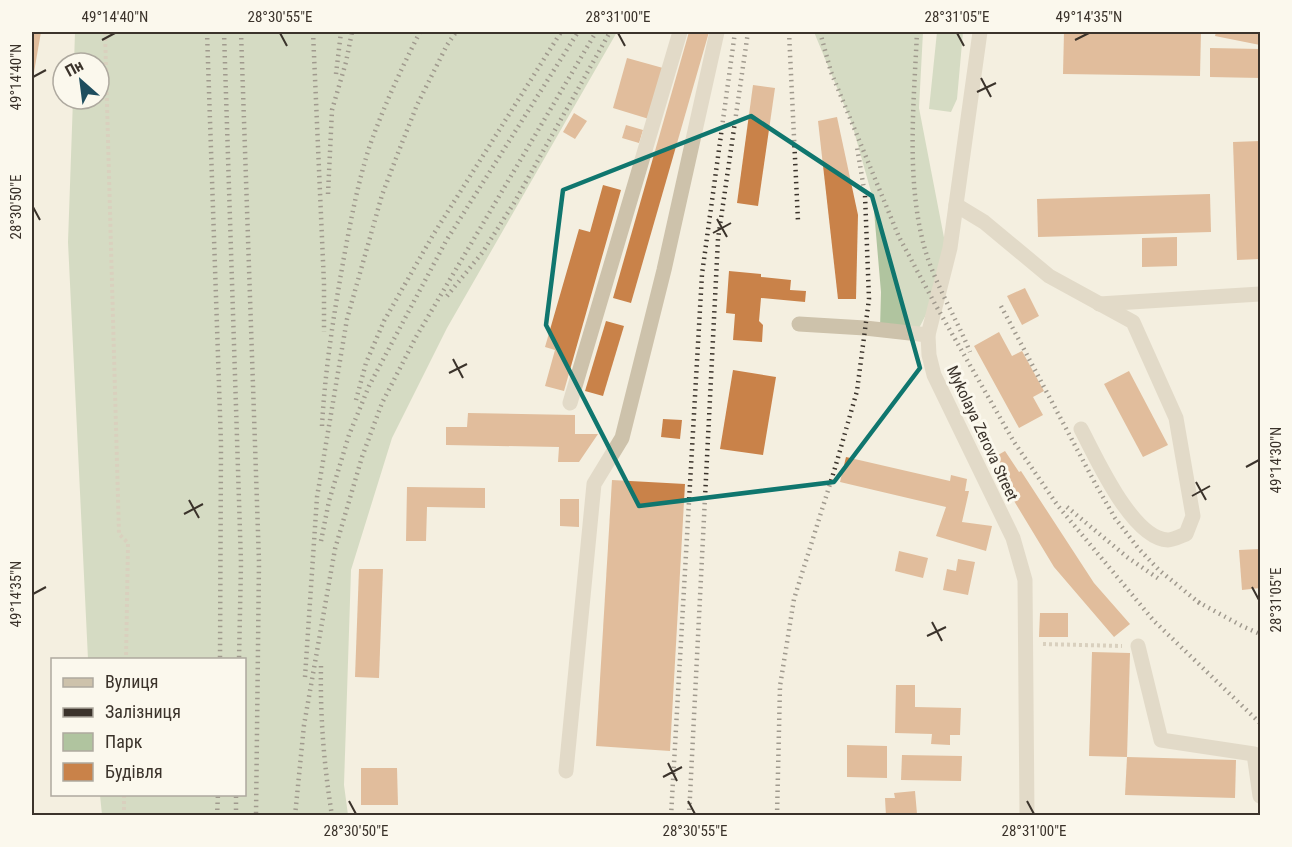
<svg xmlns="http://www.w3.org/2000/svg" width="1292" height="847" viewBox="0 0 1292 847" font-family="'Roboto Condensed',sans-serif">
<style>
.green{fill:#b0c49f}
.building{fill:#c98249}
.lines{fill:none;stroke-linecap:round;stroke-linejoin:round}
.path{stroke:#b9ac95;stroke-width:4;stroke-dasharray:3 3;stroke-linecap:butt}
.minor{stroke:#cdc2ab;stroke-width:15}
.rail{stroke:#3b332b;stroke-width:4.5;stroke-dasharray:1.5 4.5;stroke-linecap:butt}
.marked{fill:none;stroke:#0f766e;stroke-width:4.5;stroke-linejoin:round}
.ticks{fill:none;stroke:#3b332b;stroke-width:2}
.labels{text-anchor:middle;stroke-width:6;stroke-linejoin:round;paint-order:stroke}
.street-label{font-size:16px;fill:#3b332b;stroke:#fbf8ed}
.neatline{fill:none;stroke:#3b332b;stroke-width:2}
.ticks-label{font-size:15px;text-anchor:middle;fill:#3b332b}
</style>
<rect width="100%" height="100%" fill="#f4efe0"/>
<g class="green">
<polygon points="75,32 617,32 447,328 392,438 351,570 344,785 348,815 102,815 100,795 244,794 244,660 88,659 68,242 73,99 99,99 99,63 74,63"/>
<polygon points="814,32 923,32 919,108 946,248 930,307 917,332 880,329 881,292 873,199 852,124"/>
<polygon points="937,32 963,32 957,99 951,112 929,109"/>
</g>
<g class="building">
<polygon points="32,32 41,32 33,78 32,78"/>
<polygon points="689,32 709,32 631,303 613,298"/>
<polygon points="1064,32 1201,32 1200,76 1063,74"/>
<polygon points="1216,32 1260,32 1260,45 1215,36"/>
<polygon points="1210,48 1260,49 1260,78 1210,77"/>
<polygon points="627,58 663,68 649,119 613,108"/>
<polygon points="753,85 775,88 758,206 737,203"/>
<polygon points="574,113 587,121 575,139 563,132"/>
<polygon points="837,117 858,215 856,299 838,299 818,121"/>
<polygon points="626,125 643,130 639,143 622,138"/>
<polygon points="1260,141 1260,259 1237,260 1233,142"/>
<polygon points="603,185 621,190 564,391 545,386 555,350 545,347 579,229 590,232"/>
<polygon points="1210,194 1211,232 1038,237 1037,199"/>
<polygon points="1177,237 1177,266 1142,267 1142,238"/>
<polygon points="729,271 761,274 761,277 791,280 790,290 806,291 805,302 761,298 759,321 763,325 762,342 733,340 735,314 726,313"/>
<polygon points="1025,288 1039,316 1022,325 1007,296"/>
<polygon points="606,321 624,326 603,396 585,391"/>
<polygon points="999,332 1012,356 1022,351 1044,391 1033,397 1043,415 1019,428 974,346"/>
<polygon points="733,370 776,377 763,455 720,449"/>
<polygon points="1129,371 1168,445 1143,457 1104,384"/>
<polygon points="468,413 575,415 575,434 598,434 579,462 558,462 559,447 446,445 446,427 467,427"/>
<polygon points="663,419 682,420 680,439 661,437"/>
<polygon points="1005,451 1019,472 1021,471 1094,583 1130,624 1114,637 1054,567 1002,481 1004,480 991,459"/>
<polygon points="846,457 950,481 951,475 967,479 965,491 969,491 962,522 992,526 986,551 936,536 946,507 840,482"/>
<polygon points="612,480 685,484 670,751 596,746"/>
<polygon points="407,487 485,488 485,508 427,507 426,541 406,541"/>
<polygon points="560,499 579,499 579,527 560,526"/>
<polygon points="1260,549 1260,588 1242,590 1239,550"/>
<polygon points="899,551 928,558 923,578 895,571"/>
<polygon points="958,559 975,562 968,595 943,590 947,569 956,571"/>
<polygon points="359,569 383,569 379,678 355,677"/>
<polygon points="1040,613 1068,613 1068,637 1039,637"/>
<polygon points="1092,652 1130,653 1127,757 1089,756"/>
<polygon points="896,685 915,685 915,707 961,708 960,735 950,735 950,745 931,744 932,734 895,733"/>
<polygon points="847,745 887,746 887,778 847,777"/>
<polygon points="902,755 962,756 961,781 901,780"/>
<polygon points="1127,757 1236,760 1235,798 1125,795"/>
<polygon points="361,768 397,768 398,805 361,805"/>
<polygon points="915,791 917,814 886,816 885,798 895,798 894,793"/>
</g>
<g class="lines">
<g class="path">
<polyline points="105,32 119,534 128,543 126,660"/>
<polyline points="1043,644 1122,646"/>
<polyline points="124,816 124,794"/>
</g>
<g class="minor">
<polyline points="980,32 950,248 928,335 929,355 934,375 1013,538 1025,580 1027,816"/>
<path d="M956,205l28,17 65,54 84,46 43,96 17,98 -7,18c-5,2 -13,6 -18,6 -36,-1 -72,-83 -87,-111"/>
<polyline points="1099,304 1260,294"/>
<polyline points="799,324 865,328 928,335"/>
<polyline points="570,403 680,32"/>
<polyline points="1138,646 1161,740 1254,754 1260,796"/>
<polyline points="566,771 594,484 622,438 664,270 717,32"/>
</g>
<g class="rail">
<polyline points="207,32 221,444 220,660"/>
<polyline points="224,32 241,563 239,660"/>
<polyline points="241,32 259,562 256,816"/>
<polyline points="313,32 324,284 324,332"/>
<polyline points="789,32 798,221"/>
<polyline points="820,32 831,72 899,237 935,304 1014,442 1058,506 1154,621 1260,723"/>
<path d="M917,32c-3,69 -11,147 7,214 10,37 32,71 46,106"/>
<polyline points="336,74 341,32"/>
<polyline points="328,194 332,110 346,62 352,32"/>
<polyline points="447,296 482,253 514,203 610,32"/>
<polyline points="1001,306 1096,485 1115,518 1138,548 1159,570 1203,606"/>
<polyline points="356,400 366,363 384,321 433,235 561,32"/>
<path d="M322,426c3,-57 12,-113 22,-169 7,-38 14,-75 26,-112 14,-39 31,-76 50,-113"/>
<polyline points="1067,507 1127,557 1159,579"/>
<polyline points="321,541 329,501 349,435 369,386 446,241 578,32"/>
<polyline points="1198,602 1242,626 1260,634"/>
<path d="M321,666c-1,51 3,99 11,150"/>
<polyline points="305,677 317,497 347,319 382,195 398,153 417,105 447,45 456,32"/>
<polyline points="217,816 218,794"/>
<polyline points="236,816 236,794"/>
<polyline points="295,816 304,725 335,549 362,457 382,403 416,337 596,32"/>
<polyline points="671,816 702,274 735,32"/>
<polyline points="689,816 718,239 748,32"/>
<polyline points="777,816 780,686 794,599 835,468 857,391 869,299 865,195 857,147"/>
</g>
</g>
<path d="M0 0H1292V847H0ZM751,116l121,80 48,172 -86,114 -195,24 -93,-181 17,-135z" fill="#f4efe0" fill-opacity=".55" fill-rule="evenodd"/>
<path class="marked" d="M751,116l121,80 48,172 -86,114 -195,24 -93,-181 17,-135z"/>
<path class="ticks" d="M280,33l7,13M618,33l7,13M957,33l7,13M102,40l13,-7M1075,40l14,-7M33,77l13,-7M981,78l10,19M977,92l19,-9M33,207l7,13M717,219l10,18M713,233l18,-10M453,359l10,19M449,373l18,-9M1246,467l13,-7M1196,482l10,18M1192,496l18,-10M189,500l10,18M184,514l19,-10M1252,587l7,13M33,594l13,-7M932,622l10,19M927,636l19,-9M668,763l9,18M663,777l19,-10M349,801l7,13M688,801l7,13M1027,801l7,13"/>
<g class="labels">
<g class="street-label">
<text transform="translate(983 433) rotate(65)" y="6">Mykolaya Zerova Street</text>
</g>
</g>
<rect width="1292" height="847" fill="none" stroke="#fbf8ed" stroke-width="66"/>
<rect x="51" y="658" width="195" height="138" fill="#fbf8ed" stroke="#aea99f" stroke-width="1.5"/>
<rect x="63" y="678" width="30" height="9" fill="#cdc2ab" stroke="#aea99f" stroke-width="1.5"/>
<text x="105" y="688" font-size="18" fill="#3b332b">Вулиця</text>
<rect x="63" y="708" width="30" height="9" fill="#3b332b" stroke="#aea99f" stroke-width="1.5"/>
<text x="105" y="718" font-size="18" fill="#3b332b">Залізниця</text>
<rect x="63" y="733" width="30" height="18" fill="#b0c49f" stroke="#aea99f" stroke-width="1.5"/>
<text x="105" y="748" font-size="18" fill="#3b332b">Парк</text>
<rect x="63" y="763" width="30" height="18" fill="#c98249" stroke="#aea99f" stroke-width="1.5"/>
<text x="105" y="778" font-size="18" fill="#3b332b">Будівля</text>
<g transform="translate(81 81) rotate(332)"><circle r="28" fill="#fbf8ed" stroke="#aea99f" stroke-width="1.5"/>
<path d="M0-4.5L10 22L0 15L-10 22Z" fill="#1e4d5e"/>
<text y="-9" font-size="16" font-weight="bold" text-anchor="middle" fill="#3b332b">Пн</text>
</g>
<rect x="33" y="33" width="1226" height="781" class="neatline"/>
<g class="ticks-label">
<text x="115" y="22">49°14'40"N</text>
<text x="280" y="22">28°30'55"E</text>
<text x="618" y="22">28°31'00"E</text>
<text x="957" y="22">28°31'05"E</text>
<text x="1089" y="22">49°14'35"N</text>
<text transform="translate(16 77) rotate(-90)" y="5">49°14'40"N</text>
<text transform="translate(16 207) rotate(-90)" y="5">28°30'50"E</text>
<text transform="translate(1276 460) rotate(-90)" y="5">49°14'30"N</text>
<text transform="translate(16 594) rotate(-90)" y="5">49°14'35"N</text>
<text transform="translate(1276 600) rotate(-90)" y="5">28°31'05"E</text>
<text x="356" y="836">28°30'50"E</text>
<text x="695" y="836">28°30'55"E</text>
<text x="1034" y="836">28°31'00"E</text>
</g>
</svg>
